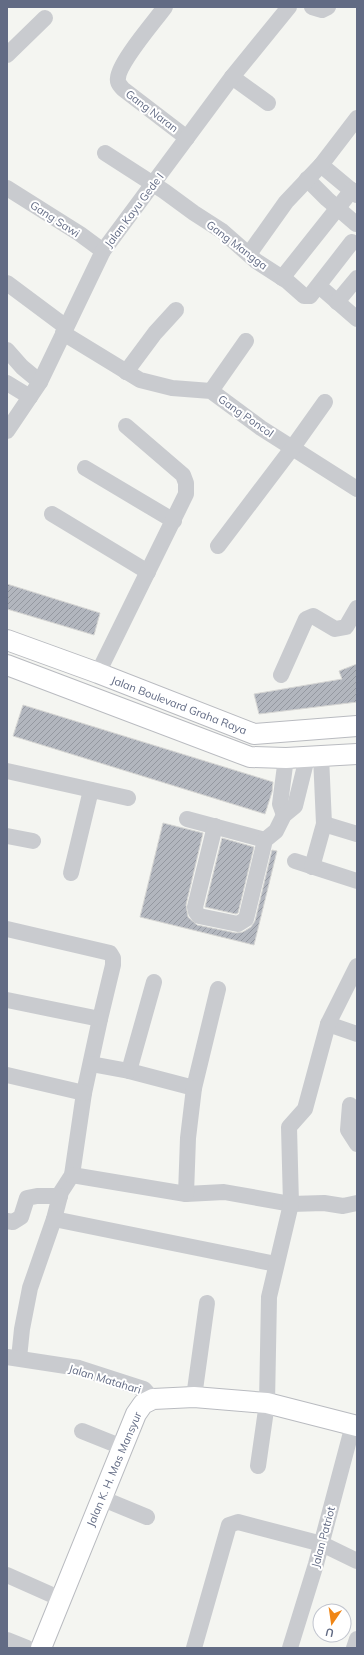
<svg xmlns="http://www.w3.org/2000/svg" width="364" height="1655" viewBox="0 0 364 1655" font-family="Mulish,sans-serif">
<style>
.building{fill:url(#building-hatch);stroke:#d6d6d4}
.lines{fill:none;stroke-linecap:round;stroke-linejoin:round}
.major-casing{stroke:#b9bbc0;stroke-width:22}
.minor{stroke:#c9cbcf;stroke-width:16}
.major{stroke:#fff;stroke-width:20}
.labels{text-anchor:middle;stroke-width:4;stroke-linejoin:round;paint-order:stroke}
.street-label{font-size:11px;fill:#626b84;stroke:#fff}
</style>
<defs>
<pattern id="building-hatch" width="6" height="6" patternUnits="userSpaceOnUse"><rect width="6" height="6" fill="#b2b6be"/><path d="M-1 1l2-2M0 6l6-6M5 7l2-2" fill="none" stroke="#9498a0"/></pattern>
</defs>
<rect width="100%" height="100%" fill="#f4f5f1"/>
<g class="building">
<polygon points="7,584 100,613 94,635 7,609"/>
<polygon points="357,664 357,702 259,714 254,694 342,679 339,671"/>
<polygon points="23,705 273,782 272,792 265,814 13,736"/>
<polygon points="163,823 203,833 186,905 188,917 197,925 236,933 243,932 251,927 255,921 272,850 277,851 254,945 140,917"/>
<polygon points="222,838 254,847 238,913 236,914 205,907"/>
</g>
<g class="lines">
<defs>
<g id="major">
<polyline points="7,640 98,673 254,734 357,726"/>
<polyline points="7,665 250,757 286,758 357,754"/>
<polyline points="41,1648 136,1414 143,1404 153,1399 194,1397 267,1403 357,1426"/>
</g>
</defs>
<use href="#major" class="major-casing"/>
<g class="minor">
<path d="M165,7c-10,14 -46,55 -47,71 -1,5 2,7 5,11l64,49"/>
<polyline points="312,7 322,10 328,7"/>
<polyline points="7,55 45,18"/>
<polyline points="232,77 268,103"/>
<polyline points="105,153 164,191 194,213 222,231 256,261 287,281 304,296 310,296 352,242"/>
<polyline points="321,165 357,195"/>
<polyline points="307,179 327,199 356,224"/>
<polyline points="7,188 80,234 103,251"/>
<polyline points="249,254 286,202 321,165 357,118"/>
<polyline points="282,278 352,190"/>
<polyline points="7,283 66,327"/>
<polyline points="319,286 357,319"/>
<polyline points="337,302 357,278"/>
<polyline points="63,333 140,380 172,388 211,391 261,428 357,489"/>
<polyline points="7,350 22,367 40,382"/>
<polyline points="126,372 155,333 176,310"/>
<polyline points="7,383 30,397"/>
<polyline points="211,391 246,341"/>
<polyline points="7,431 40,382 103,251 232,77 289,7"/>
<polyline points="85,468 174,521"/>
<polyline points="52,514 148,572"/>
<polyline points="218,546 293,447 325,402"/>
<polyline points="98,673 186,494 186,483 183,475 126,426"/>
<polyline points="281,675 306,619 313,616 335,629 346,627 357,608"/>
<polyline points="7,771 128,798"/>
<polyline points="284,815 280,804 286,758"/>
<polyline points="187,819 265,840"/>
<polyline points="324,824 357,834"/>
<polyline points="215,826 195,907 196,912 199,916 238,924 246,919 265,840 276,831 284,815 295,806 307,758"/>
<polyline points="7,836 33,841"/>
<polyline points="295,861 357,881"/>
<polyline points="312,867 324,824 321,756"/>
<polyline points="71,873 91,790"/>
<polyline points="7,929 110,953 113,958 113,965 100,1019 84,1093 72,1175 61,1192 54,1219 30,1288 22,1329 19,1358"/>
<polyline points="7,1000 100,1019"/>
<polyline points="328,1024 357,1034"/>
<polyline points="91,1064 129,1071 194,1088 218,989"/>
<polyline points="129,1071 154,982"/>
<polyline points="7,1075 84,1093"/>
<polyline points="350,1105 348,1130 357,1144"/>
<polyline points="72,1175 186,1194 224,1192 291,1204 324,1203 343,1206 357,1203"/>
<polyline points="186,1194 188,1138 194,1088"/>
<polyline points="54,1219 276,1264"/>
<polyline points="7,1221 13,1222 21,1217 27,1198 37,1196 60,1196"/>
<polyline points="7,1357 79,1368 144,1389 153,1399"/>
<polyline points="194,1397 207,1303"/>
<polyline points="82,1431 122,1447"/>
<polyline points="258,1466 267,1403 269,1297 291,1204 289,1127 305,1109 328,1024 357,966"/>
<polyline points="101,1498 147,1517"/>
<polyline points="7,1575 61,1599"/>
<polyline points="7,1640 27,1648"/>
<polyline points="194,1648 229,1525 238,1522 322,1544 357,1561"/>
<polyline points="290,1648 316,1564 353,1425"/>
<polyline points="354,1648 357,1639"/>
</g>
<use href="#major" class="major"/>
</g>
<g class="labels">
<g class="street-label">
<text transform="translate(152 111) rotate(37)" y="4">Gang Naran</text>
<text transform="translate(134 210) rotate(-53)" y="4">Jalan Kayu Gede I</text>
<text transform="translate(55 219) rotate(33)" y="4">Gang Sawi</text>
<text transform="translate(237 245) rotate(37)" y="4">Gang Mangga</text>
<text transform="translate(246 416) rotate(35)" y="4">Gang Poncol</text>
<text transform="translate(179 705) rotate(21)" y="4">Jalan Boulevard Graha Raya</text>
<text transform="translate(105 1379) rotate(17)" y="4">Jalan Matahari</text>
<text transform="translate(114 1469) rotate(-67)" y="4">Jalan K. H. Mas Mansyur</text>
<text transform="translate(323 1537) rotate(-75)" y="4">Jalan Patriot</text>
</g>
</g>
<rect width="364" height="1655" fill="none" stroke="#626b84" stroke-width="16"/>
<g transform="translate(332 1623) rotate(193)"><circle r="19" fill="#ffffff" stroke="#c0c4ce"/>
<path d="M0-3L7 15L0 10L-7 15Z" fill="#f08616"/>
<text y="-6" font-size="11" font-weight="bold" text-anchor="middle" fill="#626b84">U</text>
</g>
</svg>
